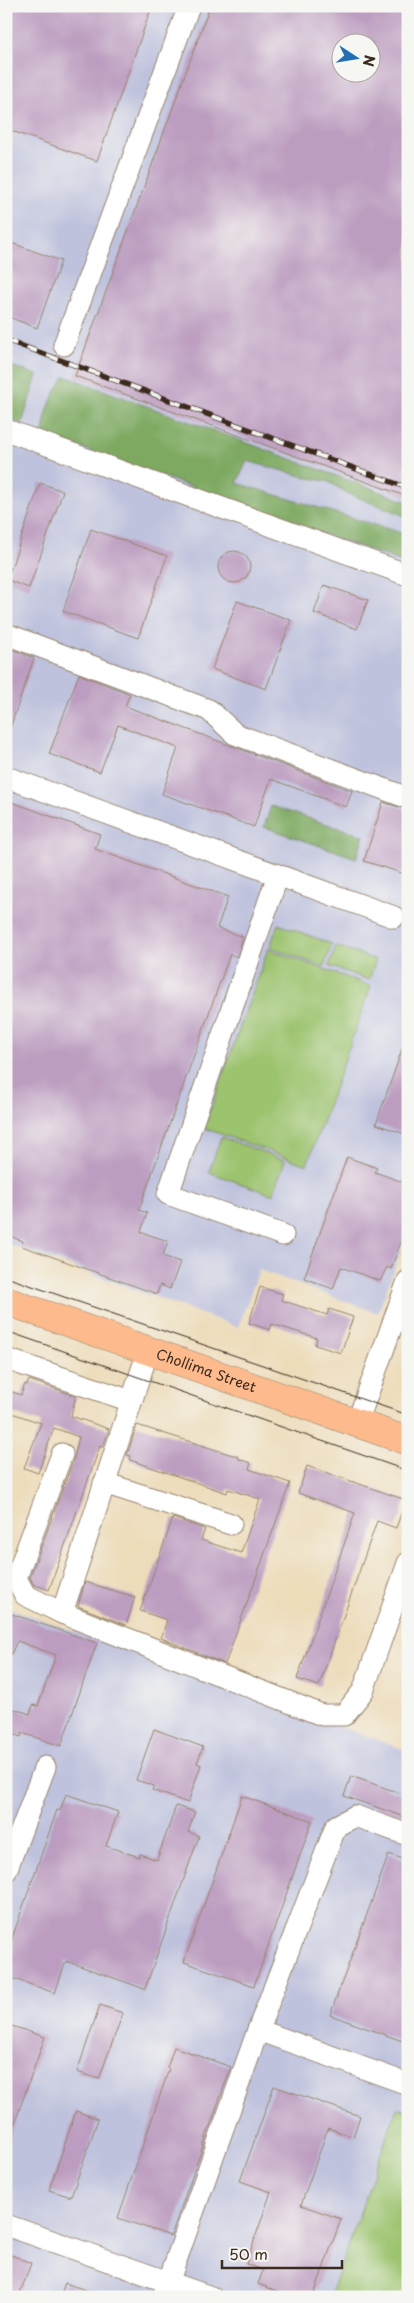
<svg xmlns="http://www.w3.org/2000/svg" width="414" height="2303" viewBox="0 0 414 2303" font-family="'Playpen Sans',sans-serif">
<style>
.industrial{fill:#bfc2dd;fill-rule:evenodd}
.green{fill:#9cc36e;stroke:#6c7646}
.forest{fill:#7da961;stroke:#5c6a40}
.building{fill:#bc9cc0;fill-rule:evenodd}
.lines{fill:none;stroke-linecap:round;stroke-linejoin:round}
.minor-casing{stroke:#94836c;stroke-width:23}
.highway-casing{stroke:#94836c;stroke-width:29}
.minor{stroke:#fff;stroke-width:21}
.highway{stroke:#fcba8d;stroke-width:28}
.tram{stroke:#3b2a1e;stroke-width:1}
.rail-casing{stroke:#3b2a1e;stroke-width:5.5}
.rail{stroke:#f6f6f2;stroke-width:4;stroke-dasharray:11;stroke-linecap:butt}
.labels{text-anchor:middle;stroke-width:5;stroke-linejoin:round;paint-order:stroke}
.street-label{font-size:14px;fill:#3b2a1e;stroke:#f6f6f2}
</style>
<rect width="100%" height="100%" fill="#f6f6f2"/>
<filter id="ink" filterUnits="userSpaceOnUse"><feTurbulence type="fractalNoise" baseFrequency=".02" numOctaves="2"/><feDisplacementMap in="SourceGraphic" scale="10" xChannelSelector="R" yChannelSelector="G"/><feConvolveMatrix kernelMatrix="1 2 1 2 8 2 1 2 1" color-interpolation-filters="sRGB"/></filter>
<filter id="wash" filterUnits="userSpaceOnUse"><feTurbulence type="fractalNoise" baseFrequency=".0096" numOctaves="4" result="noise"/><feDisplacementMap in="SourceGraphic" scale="20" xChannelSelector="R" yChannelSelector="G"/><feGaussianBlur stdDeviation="1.12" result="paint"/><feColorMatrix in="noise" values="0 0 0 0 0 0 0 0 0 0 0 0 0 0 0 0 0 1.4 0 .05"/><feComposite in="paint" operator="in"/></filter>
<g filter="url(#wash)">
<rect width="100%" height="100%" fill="#eddcba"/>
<g class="industrial">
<path d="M6,6h402v1225l-30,82 -119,-43 -21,57 -232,-84zM342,42h30v30h-30z"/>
<polygon points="6,1607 408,1751 408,2297 6,2297"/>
</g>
<g class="green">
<polygon points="278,924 332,944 324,967 270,947"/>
<polygon points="336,946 376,960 369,980 329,966"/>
<polygon points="268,949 371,986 307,1165 204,1128"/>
<polygon points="221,1137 285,1160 273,1195 209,1172"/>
<polygon points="397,2108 408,2111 408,2297 330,2297"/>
</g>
<g class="forest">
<polygon points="6,364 37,375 22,424 6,419"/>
<path d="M65,376l343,126v15l-59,-23 -22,-13 -18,-3 -62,-17 -10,22 171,52v29l-365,-130c2,-23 9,-39 22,-58z"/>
<polygon points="271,806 364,836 356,858 264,827"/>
</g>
<g id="blocks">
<g class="building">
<polygon points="6,6 152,6 97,161 6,129"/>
<path d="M210,6h198v491l-333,-121zM342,42h30v30h-30z"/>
<polygon points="6,241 61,261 37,328 6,316"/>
<polygon points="40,483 63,491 29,588 7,580"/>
<polygon points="91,529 167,556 138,638 63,611"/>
<circle cx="234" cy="567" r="16"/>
<polygon points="324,585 368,600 357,629 314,613"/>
<polygon points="237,601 291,620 266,689 212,669"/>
<polygon points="6,647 34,658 8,734 6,733"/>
<polygon points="79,674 130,694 125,706 352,791 346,807 271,779 254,827 162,794 178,748 118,725 100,772 49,754"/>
<polygon points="6,800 100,834 95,849 228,897 217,928 243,937 237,957 230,954 139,1210 147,1213 141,1232 168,1241 163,1256 180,1262 170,1289 160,1285 157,1294 22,1246 23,1241 6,1235"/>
<polygon points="383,802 408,810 408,875 364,861"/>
<polygon points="406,1038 408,1038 408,1135 376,1124"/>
<polygon points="347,1157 377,1168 375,1172 408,1184 408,1222 391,1269 387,1267 380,1281 341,1267 333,1289 304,1278"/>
<polygon points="260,1287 283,1294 281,1300 327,1315 329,1309 353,1317 341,1353 315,1345 317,1338 272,1324 270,1330 249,1323"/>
<polygon points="29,1380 76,1396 71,1416 109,1429 103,1447 100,1446 49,1590 33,1584 30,1577 74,1458 79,1437 54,1428 38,1473 24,1468 41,1423 6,1411 6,1390 21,1395 25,1384 27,1385"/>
<polygon points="137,1425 239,1457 239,1459 251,1463 249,1469 290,1483 225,1664 161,1638 167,1620 140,1611 173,1518 205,1529 201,1540 241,1553 260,1499 228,1489 227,1493 130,1460 131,1456 127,1455"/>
<polygon points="307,1466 406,1500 396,1528 377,1521 319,1686 297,1679 355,1513 298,1493"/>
<polygon points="85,1582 135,1597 126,1625 78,1606"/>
<polygon points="6,1612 97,1643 61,1746 22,1733 21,1737 6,1732 6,1706 30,1714 33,1705 38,1706 56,1655 17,1641 6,1665"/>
<polygon points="154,1729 203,1747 197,1763 201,1765 188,1803 152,1790 154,1786 136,1780"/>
<polygon points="351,1776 408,1796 405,1817 344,1796"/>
<polygon points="66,1794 118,1812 106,1846 139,1857 140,1854 157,1860 176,1806 195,1812 188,1832 199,1836 145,1989 66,1961 55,1993 6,1976 6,1955 57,1810 60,1811"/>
<polygon points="242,1796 312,1821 254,1986 184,1962"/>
<polygon points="389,1854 408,1861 408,2043 330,2015"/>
<polygon points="100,2005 123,2013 99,2079 77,2072"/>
<polygon points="6,2024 45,2037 8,2142 6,2142"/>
<polygon points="174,2047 231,2067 171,2236 118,2218 169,2069 167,2068"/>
<polygon points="274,2086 360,2116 353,2137 328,2128 301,2205 341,2219 313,2297 293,2297 258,2284 263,2270 246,2264 271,2192 240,2181"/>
<polygon points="76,2111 98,2119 71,2197 49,2190"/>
<polygon points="6,2253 31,2263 19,2297 6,2297"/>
<polygon points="65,2283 100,2295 99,2297 60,2297"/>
</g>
</g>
</g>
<g filter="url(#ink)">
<use href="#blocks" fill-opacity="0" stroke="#94836c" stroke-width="1"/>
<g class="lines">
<defs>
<g id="minor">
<polyline points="64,345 189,6"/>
<polyline points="6,430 408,575"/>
<polyline points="6,634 209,710 235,734 408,798"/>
<polyline points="6,777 394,917"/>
<polyline points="278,875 168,1194 283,1235"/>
<polyline points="6,1359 131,1401"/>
<polyline points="357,1423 408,1281"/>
<polyline points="62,1454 16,1578 25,1595 62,1613 322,1715 344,1715 363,1691 408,1563"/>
<polyline points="104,1483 231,1524"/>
<polyline points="62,1613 148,1351"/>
<polyline points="6,1871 45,1767"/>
<polyline points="258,2030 408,2084"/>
<polyline points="6,2225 211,2297"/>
<polyline points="163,2297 258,2030 336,1826 355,1816 408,1835"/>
</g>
<g id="highway">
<path id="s1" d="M6,1301l402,140"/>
</g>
</defs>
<use href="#minor" class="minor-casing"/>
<use href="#highway" class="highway-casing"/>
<use href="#minor" class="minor"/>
<use href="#highway" class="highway"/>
<g class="tram">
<polyline points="6,1277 408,1415"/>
<polyline points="6,1331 408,1471"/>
</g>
<defs>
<polyline id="rail" points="6,340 408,488"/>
</defs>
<use href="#rail" class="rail-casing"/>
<use href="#rail" class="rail"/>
</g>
</g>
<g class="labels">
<g class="street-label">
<text dy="5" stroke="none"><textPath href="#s1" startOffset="212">Chollima Street</textPath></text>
</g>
</g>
<rect width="414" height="2303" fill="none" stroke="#f6f6f2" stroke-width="25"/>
<g transform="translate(356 58) rotate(102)"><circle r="24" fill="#f6f6f2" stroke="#aba49d"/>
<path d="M0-4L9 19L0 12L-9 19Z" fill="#1f6fb2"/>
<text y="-8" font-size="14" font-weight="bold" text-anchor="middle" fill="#3b2a1e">N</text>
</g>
<path d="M222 2260v8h120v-8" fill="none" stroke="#3b2a1e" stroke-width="2.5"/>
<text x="229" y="2260" font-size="15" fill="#3b2a1e" stroke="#f6f6f2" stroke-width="4" paint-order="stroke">50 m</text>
</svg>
